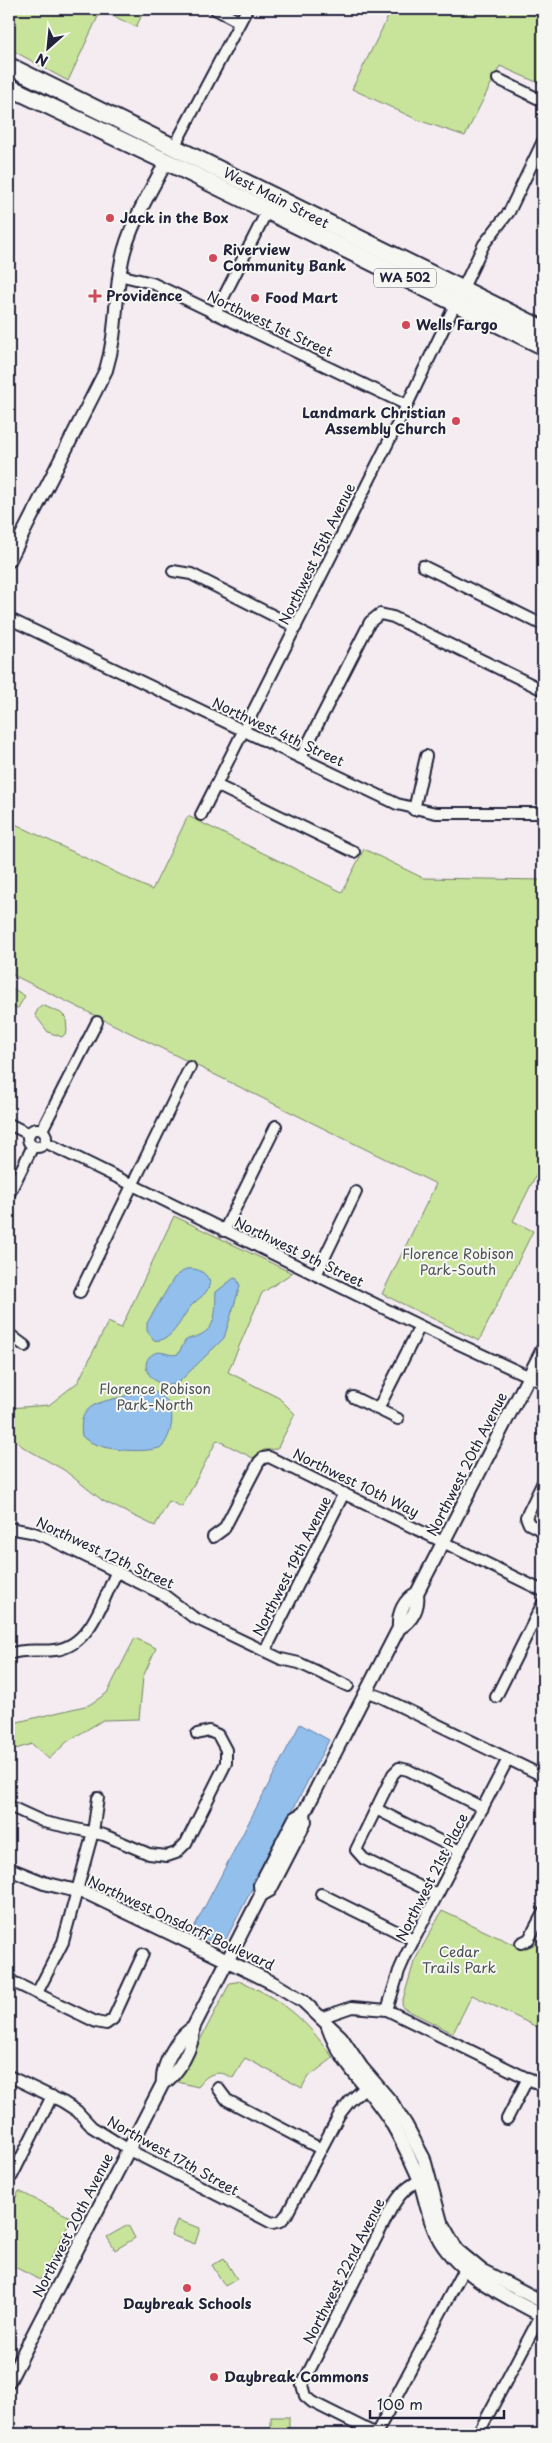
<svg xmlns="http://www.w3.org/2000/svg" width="552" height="2443" viewBox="0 0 552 2443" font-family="'Playpen Sans',sans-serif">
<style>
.green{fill:#c8e39a;stroke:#75826a}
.water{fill:#92bfec;stroke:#6580a5}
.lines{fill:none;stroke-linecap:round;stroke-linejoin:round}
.minor-casing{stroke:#22223b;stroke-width:14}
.tertiary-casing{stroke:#22223b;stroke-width:16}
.trunk-casing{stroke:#22223b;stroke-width:20}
.minor{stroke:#f6f6f2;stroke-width:10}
.tertiary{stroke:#f6f6f2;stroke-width:12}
.trunk{stroke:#f6f6f2;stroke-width:16}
.poi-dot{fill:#d1495b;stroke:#f6f6f2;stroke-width:2}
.labels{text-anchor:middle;stroke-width:4;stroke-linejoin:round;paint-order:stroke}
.shield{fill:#f6f6f2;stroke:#626272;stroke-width:1}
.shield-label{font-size:12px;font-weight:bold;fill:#22223b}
.street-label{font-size:14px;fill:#22223b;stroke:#f6f6f2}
.poi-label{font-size:14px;font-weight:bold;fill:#22223b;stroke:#f6f6f2;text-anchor:start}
.park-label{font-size:14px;fill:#4c5253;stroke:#f6f6f2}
</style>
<rect width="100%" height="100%" fill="#f4ecf1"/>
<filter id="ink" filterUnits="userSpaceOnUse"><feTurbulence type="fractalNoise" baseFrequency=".02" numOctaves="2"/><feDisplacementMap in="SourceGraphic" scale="10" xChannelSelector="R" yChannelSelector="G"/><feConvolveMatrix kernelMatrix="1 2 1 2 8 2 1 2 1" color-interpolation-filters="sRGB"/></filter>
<g filter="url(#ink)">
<g class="green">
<polygon points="9,9 145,9 136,27 101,10 68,81 10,49"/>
<polygon points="392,9 543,9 543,85 500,66 465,136 418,120 352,89"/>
<polygon points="188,816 342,892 364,849 423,878 543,880 543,1161 513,1221 533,1231 479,1341 382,1294 436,1184 9,973 9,821 152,890"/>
<polygon points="9,986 25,996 18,1008 9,1007"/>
<polygon points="42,1005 61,1013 66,1018 67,1032 62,1037 48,1032 35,1015 39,1007"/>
<polygon points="174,1216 292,1273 262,1293 228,1372 279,1398 295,1414 277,1449 264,1450 253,1458 217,1440 182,1507 169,1501 155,1526 103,1501 64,1470 23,1447 9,1434 9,1408 49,1405 78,1382 108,1322 121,1328"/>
<polygon points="135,1638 156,1648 143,1677 139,1719 103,1720 68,1741 49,1759 32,1744 9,1751 9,1724 89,1705 107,1693"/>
<path d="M442,1911l79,37c13,0 16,-5 22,-16v98l-71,-35 -19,38 -50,-25 -1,-5 12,-41z"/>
<path d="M241,1981c45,22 63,36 92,77l-26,20 -5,10 -57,-30 -12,20c-14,-9 -27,-5 -35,9l-20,-5 52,-99z"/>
<polygon points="19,2191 72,2218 40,2280 9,2264 9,2193 16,2197"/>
<polygon points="177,2220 200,2228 195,2244 171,2235"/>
<polygon points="128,2225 135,2238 115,2250 107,2237"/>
<polygon points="224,2258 237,2279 225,2286 212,2265"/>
<rect x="271" y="2417" width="18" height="17"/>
</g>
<g class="water">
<path d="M186,1269c11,-1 19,2 24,13 -2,13 -11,15 -19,24 -9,10 -19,38 -37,34l-7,-9v-8l27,-45z"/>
<path d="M234,1278l3,1 3,7 -16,52 -46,45c-24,10 -44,-21 -23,-30 8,-3 15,4 23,1l7,-13c5,-4 10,-3 15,-6 18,-8 15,-27 16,-43z"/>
<path d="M144,1390c32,1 34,36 18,57 -17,7 -67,4 -80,-11 -5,-31 16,-33 39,-39 8,-2 15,-5 23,-7z"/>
<path d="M300,1724l29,16 -103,199c-11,9 -23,-2 -34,-8z"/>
</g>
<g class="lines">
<defs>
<g id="minor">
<polyline points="215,9 240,22"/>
<polyline points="498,79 543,101"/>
<polyline points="174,147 247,9"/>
<polyline points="119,275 152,283 407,405"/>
<polyline points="215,314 267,211"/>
<polyline points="423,566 543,625"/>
<polyline points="173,571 191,574 296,627"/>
<polyline points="14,621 397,804 436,813 543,813"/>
<polyline points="301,757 370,622 380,614 393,617 543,690"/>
<polyline points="216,785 354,852"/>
<polyline points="414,810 426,756"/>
<polyline points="201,815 407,405 484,244 509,212 543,141"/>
<polyline points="9,1124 29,1134"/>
<circle cx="37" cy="1138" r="9"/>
<polyline points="42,1130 97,1022"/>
<polyline points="45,1142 420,1326 543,1383"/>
<polyline points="9,1194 33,1146"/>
<polyline points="224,1231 276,1126"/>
<polyline points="316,1275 356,1192"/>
<polyline points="80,1292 190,1067"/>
<polyline points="9,1334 25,1346"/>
<polyline points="353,1397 398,1419"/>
<polyline points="378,1409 420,1326"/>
<polyline points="543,1482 526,1517 529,1524 543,1531"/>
<polyline points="9,1528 31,1532 48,1538 164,1595 193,1617 281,1659 299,1663 348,1686"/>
<polyline points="213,1537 224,1529 259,1462 263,1458 269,1457 543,1591"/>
<polyline points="265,1651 344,1493"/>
<path d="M9,1654c16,-6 30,-2 46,-4 36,-4 48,-51 62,-79"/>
<polyline points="367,1692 381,1697 543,1776"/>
<polyline points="496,1697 543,1603"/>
<polyline points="9,1806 44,1822 104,1835 149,1854 167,1856 176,1853 186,1843 226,1763 226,1750 218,1735 209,1731 197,1734"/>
<polyline points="376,1809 460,1851"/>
<polyline points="321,1894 414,1940"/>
<polyline points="437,1895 364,1859 356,1850 393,1774 399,1768 408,1770 483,1808"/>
<polyline points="521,1943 529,1939 543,1913"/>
<polyline points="9,1980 96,2022 106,2024 113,2019 143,1954"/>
<polyline points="37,1993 63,1942 93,1832 98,1798"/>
<polyline points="387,2010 399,1971 406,1955 508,1759"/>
<polyline points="320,2018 352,2007 387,2010 543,2086"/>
<polyline points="9,2076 63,2102 77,2111 92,2127 129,2150 272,2223 281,2221 287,2214 339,2115 350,2101 370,2083"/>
<polyline points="218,2088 227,2100 321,2149"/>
<polyline points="507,2119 528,2078"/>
<polyline points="9,2175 12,2176 52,2096"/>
<path d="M376,2434l-64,-32 -7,-6 -3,-11 89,-176c8,-14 17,-25 33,-30"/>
<polyline points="376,2434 467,2263"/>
<polyline points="478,2434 541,2315"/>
</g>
<g id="tertiary">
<path d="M9,561l97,-191c12,-39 8,-72 16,-110 7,-34 28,-68 44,-98"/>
<path d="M399,1628c13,-7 20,-20 18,-35"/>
<polyline points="9,1869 44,1883 89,1894 273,1983 303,2001 341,2037 362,2068 392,2103 406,2125 424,2159 441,2222 457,2250 481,2270 543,2302"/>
<polyline points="261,1895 270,1890 305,1822 304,1813"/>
<path d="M328,2027c13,38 43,62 63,95 10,17 19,36 27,54 8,22 10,45 22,65 22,36 67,56 103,75"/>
<path d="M163,2083c-2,-17 15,-47 30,-55"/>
<path d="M9,2381l154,-298c15,-8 31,-38 30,-55l68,-133 -1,-10 35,-67 9,-5 95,-185c-1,-15 5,-28 18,-35l126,-244"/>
</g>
<g id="trunk">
<polyline points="9,66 543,329"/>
<polyline points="9,87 182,169 543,346"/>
</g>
</defs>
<use href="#minor" class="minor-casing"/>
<use href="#tertiary" class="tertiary-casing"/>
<use href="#trunk" class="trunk-casing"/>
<use href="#minor" class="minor"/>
<use href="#tertiary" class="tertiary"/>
<use href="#trunk" class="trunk"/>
</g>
</g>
<g class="poi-dot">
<circle cx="110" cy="218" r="5"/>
<circle cx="213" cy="258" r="5"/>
<path d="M92.5 288.5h5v5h5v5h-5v5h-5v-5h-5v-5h5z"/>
<circle cx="255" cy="298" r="5"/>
<circle cx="406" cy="325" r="5"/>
<circle cx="456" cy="421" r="5"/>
<circle cx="187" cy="2288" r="5"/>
<circle cx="214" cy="2377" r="5"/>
</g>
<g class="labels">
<rect class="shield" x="374" y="268.5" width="62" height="19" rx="4"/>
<g class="shield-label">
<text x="405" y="282">WA 502</text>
</g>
<g class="street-label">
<text transform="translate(276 198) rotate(27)" y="5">West Main Street</text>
<text transform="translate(270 324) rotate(25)" y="5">Northwest 1st Street</text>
<text transform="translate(317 554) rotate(-64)" y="5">Northwest 15th Avenue</text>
<text transform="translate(278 732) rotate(25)" y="5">Northwest 4th Street</text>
<text transform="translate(299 1252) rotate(26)" y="5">Northwest 9th Street</text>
<text transform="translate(467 1464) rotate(-63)" y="5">Northwest 20th Avenue</text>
<text transform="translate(356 1483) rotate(26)" y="5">Northwest 10th Way</text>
<text transform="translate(105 1553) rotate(25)" y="5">Northwest 12th Street</text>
<text transform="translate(292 1566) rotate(-63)" y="5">Northwest 19th Avenue</text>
<text transform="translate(432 1877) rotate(-63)" y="5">Northwest 21st Place</text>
<text transform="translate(181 1923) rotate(25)" y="5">Northwest Onsdorff Boulevard</text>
<text transform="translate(173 2156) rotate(29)" y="5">Northwest 17th Street</text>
<text transform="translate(73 2225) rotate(-63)" y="5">Northwest 20th Avenue</text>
<text transform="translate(344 2271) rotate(-63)" y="5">Northwest 22nd Avenue</text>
</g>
<g class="poi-label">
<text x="120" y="223">Jack in the Box</text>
<text x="223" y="255">Riverview<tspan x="223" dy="16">Community Bank</tspan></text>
<text x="106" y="301">Providence</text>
<text x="265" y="303">Food Mart</text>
<text x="416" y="330">Wells Fargo</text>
<text x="446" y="418" text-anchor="end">Landmark Christian<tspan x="446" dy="16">Assembly Church</tspan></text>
<text x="187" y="2309" text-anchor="middle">Daybreak Schools</text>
<text x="224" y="2382">Daybreak Commons</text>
</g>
<g class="park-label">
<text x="458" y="1259">Florence Robison<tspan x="458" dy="16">Park-South</tspan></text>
<text x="155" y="1394">Florence Robison<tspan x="155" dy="16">Park-North</tspan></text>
<text x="459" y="1957">Cedar<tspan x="459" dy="16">Trails Park</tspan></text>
</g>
</g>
<rect width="552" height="2443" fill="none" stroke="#f6f6f2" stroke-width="30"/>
<rect x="15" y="15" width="522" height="2413" fill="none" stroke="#22223b" stroke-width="2" filter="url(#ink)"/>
<g transform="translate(48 48) rotate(207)" stroke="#f6f6f2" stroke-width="4" paint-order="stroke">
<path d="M0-4L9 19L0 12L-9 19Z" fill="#22223b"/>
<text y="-8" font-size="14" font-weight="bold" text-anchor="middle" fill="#22223b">N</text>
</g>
<path d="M370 2410v8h134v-8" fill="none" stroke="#22223b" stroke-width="2.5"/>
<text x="377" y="2410" font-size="15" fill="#22223b" stroke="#f6f6f2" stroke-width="4" paint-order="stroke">100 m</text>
</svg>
